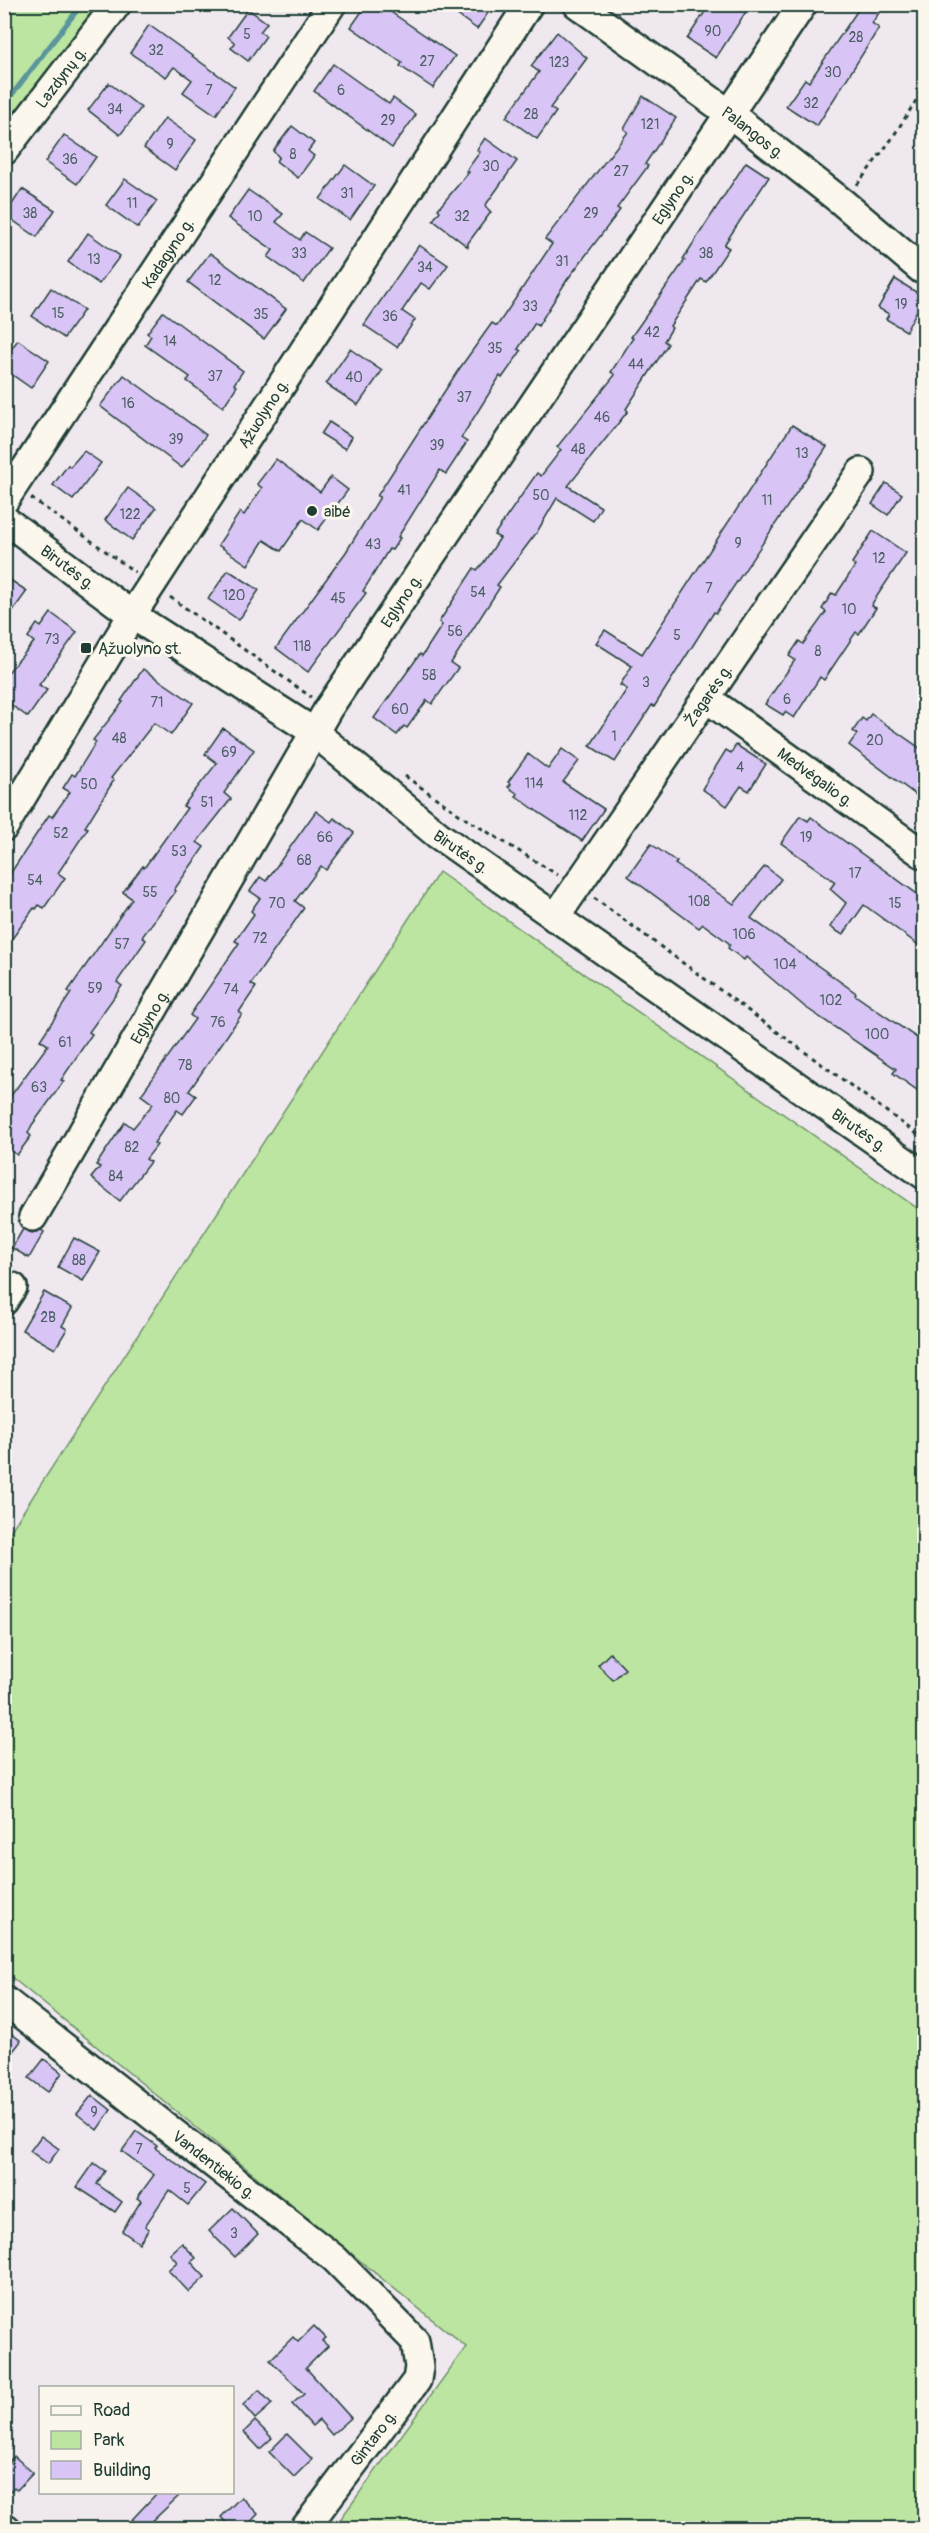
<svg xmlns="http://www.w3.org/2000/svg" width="929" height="2533" viewBox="0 0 929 2533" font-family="Pangolin,sans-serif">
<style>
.green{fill:#bce5a1;stroke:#6e916a;stroke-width:1.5}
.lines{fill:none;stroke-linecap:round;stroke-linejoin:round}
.stream{stroke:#5a959c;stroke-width:5}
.building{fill:#d8c5f6;stroke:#1f3d34;stroke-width:1.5}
.minor-casing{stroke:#1f3d34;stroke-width:32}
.path{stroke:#1f3d34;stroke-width:3;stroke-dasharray:4.5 4.5;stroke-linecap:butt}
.minor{stroke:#fbf7ec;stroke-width:27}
.poi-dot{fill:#1f3d34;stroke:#fbf7ec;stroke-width:2}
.labels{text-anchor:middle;stroke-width:6;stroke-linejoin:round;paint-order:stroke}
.number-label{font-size:14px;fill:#4d5f64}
.street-label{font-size:16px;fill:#1f3d34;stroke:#fbf7ec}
.poi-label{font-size:16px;fill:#1f3d34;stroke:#fbf7ec;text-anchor:start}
</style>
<rect width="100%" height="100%" fill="#f0e8ef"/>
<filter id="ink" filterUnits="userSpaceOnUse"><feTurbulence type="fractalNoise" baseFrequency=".0167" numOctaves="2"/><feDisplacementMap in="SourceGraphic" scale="12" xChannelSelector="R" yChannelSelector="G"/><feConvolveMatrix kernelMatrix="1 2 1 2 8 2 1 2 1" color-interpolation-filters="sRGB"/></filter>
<g filter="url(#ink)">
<g class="green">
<polygon points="5,5 117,5 5,151"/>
<polygon points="439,872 924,1213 924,2528 334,2528 466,2347 5,1972 4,1541"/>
</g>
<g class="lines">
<polyline class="stream" points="4,105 82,4"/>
</g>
<g class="building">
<polygon points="367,4 379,4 455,56 433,88 400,66 402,63 351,27"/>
<polygon points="442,4 494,4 477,29"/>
<polygon points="710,4 751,4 716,58 687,39"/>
<polygon points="862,4 885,4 872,23 879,28 817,126 786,106 805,79 809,82"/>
<polygon points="248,9 267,23 260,32 266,36 248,61 231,48 235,43 228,37"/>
<polygon points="149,25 235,87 216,115 183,92 192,80 174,67 166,77 130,53"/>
<polygon points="557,32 587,58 550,108 556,112 537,139 506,117 539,72 531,66"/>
<polygon points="333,64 389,104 393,98 416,115 392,148 314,91"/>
<polygon points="109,83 141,108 120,135 88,110"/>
<polygon points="643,96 676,118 645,164 648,166 617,208 620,210 567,280 538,326 535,323 518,349 521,351 502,378 500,376 461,438 467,442 446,474 440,470 398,537 400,538 392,550 389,549 363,591 366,593 308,672 276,648 346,552 380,497 377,496 457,372 492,323 497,326 552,244 545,239 628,132 624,129"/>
<polygon points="165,118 196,140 175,170 144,148"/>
<polygon points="292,126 314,143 308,151 314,156 298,178 276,161 279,157 273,151"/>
<polygon points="64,135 96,157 77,184 45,162"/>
<polygon points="485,138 517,161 485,206 491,212 468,243 468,247 433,220 440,211 438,209 469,172 466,171 480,152 477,150"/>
<polygon points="746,162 769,177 724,245 729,248 706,282 701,279 670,326 672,328 664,341 668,344 626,409 628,411 568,486 601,507 593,521 557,498 537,532 497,585 500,587 451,663 458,668 432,704 427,700 407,728 404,726 397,735 374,718 420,654 422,656 442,625 439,622 474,568 477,570 484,562 500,538 494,535 537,473 541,476 561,450 557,447 615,375 611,372 633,338 631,337 685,260 683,259"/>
<polygon points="345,165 374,186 350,220 320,199"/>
<polygon points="125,179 157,201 138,228 106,205"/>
<polygon points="22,189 55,210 37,237 5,215"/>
<polygon points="248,190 283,214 276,222 300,240 305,232 329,248 304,283 268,257 273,250 228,218"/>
<polygon points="88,233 120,256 99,284 68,262"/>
<polygon points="419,245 448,265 430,289 421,283 402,311 415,320 397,347 364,325"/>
<polygon points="210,253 286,309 264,339 188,282"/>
<polygon points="895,279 924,297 906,331 886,319 889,314 878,308"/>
<polygon points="51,288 84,310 64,338 32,316"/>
<polygon points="163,312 243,371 234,384 237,386 223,407 187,381 190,377 145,345 151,336 147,333"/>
<polygon points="18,340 49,361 31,388 4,369 4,358"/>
<polygon points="350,349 382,371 358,405 326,384"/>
<polygon points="124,375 206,435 182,468 100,406"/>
<polygon points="329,422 352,437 345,449 321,434"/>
<polygon points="792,425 827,447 716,613 714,612 654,707 652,705 615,762 590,746 627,689 620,685 632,666 596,643 605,630 642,654"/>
<polygon points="84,451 101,463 73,500 53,485 68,465 70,467"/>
<polygon points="276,459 320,492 331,477 348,490 318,530 303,519 281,551 264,540 248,565 218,545 240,512 244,515 262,488 257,484"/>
<polygon points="886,483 902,494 888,515 872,504"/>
<polygon points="128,488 156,508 132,540 105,520"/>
<polygon points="873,531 906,553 873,602 872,606 876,608 859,634 856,632 824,680 820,677 794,718 785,712 783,715 765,704 795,660 789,656 799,641 803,644 826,612 822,609 832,593 836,595 855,566 852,563"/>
<polygon points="228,570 259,590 239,620 208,599"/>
<polygon points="4,576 27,591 4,623"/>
<polygon points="51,613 77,632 39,685 47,690 28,717 4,700 4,677 34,642 28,637 37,624 41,627"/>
<polygon points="143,669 193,703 171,735 154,723 111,778 114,780 85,827 88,828 58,873 65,878 44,908 39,905 36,909 34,908 4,950 4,883 49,815 52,817 70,792 63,788 72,774 75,776 96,742 93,740 123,702 121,701"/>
<polygon points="871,714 924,751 924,801 849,745 857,734 853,731 862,718 866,721"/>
<polygon points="223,728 254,750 224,793 231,799 197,842 204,847 174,890 176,891 142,937 146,940 117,982 122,986 89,1032 92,1034 61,1080 64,1081 32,1125 28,1133 31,1136 17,1155 4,1146 4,1105 48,1045 40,1040 71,993 68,991 132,899 123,892 143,866 144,868 187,808 183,806 217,763 205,754"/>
<polygon points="736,745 766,764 749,791 741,786 727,806 702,789 726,750 731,753"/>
<polygon points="562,749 579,761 563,782 604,809 582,841 538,812 516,796 518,794 508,787 511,784 508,782 528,754 548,769"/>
<polygon points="316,811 331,822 334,818 354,833 326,870 321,866 295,901 304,908 251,984 256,987 239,1012 242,1014 189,1091 196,1096 183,1114 177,1110 154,1143 157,1145 146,1159 150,1162 120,1201 91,1178 100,1167 96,1165 125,1122 133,1128 153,1104 141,1095 195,1019 190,1015 239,943 235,941 254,914 251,911 260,898 250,891 260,877 266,881"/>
<polygon points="800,816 808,821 811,817 924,899 924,949 864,905 843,935 830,927 846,903 830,889 835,882 781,843"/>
<polygon points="651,844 677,862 675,864 734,904 765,866 781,879 751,918 856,993 855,995 924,1043 924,1095 893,1073 896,1069 805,1007 746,957 744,960 728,948 730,944 703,924 699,928 628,876"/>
<polygon points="23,1229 32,1233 41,1230 44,1232 29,1258 12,1248"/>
<polygon points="74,1238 100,1252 83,1281 58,1267"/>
<polygon points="44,1292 72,1308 62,1326 67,1329 55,1349 22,1330"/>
<polygon points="610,1653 625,1669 613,1680 598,1665"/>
<polygon points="4,2028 21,2041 4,2063"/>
<polygon points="44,2059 62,2073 48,2092 29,2078"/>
<polygon points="92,2095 111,2110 97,2130 77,2114"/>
<polygon points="136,2131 157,2146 155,2148 205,2184 188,2205 169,2190 145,2226 149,2229 139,2243 122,2231 141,2201 137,2198 154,2175 122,2151"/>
<polygon points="41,2136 59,2149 48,2164 30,2151"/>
<polygon points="94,2163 105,2171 97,2184 122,2202 115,2212 77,2187"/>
<polygon points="233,2208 258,2234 235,2257 209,2231"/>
<polygon points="182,2243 196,2258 191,2262 205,2277 189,2292 168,2270 177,2262 170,2254"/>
<polygon points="314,2326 326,2338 322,2341 328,2346 306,2368 351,2418 332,2435 319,2420 312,2426 292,2404 304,2394 270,2360 293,2337 298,2342"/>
<polygon points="259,2390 272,2404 255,2419 243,2405"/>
<polygon points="255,2421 272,2438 260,2449 244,2432"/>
<polygon points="287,2434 312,2459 294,2477 269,2452"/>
<polygon points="14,2456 33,2473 17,2490 14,2487 4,2497 4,2467"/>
<polygon points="157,2493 182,2493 144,2529 123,2529"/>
<polygon points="241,2497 258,2514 244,2529 232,2529 221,2517"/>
</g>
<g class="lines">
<defs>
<g id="minor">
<path id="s1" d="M577,4l153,110 112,88 79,67"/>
<path id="s2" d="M4,151l113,-147"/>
<path id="s3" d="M4,501l328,-497"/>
<path id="s4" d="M4,519l128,96 182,117 124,103 486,340"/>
<path id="s5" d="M706,698l218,157"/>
<path id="s6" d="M4,827l128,-212 397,-611"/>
<path id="s7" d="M555,918l306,-446"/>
<path id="s8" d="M33,1217l295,-508 475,-705"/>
<polyline points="4,1301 13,1287"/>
<path id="s9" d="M4,2000l331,259 80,82 4,26 -2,13 -112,148"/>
<polyline points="4,2527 6,2528"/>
</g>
</defs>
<use href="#minor" class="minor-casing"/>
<g class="path">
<polyline points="857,185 891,140 924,88"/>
<polyline points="31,498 135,572"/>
<polyline points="170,597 311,697"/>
<polyline points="405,776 463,817 558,875"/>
<polyline points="594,898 924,1139"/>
</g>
<use href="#minor" class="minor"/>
</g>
</g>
<g class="poi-dot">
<circle cx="312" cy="511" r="6"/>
<rect x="80" y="642" width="12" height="12" rx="3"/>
</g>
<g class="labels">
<g class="number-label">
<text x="713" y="36">90</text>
<text x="247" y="39">5</text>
<text x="856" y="42">28</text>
<text x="156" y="55">32</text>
<text x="427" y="66">27</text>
<text x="559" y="67">123</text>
<text x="833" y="77">30</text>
<text x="209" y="95">7</text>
<text x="341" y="95">6</text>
<text x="811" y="108">32</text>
<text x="115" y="114">34</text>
<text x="531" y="119">28</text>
<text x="388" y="125">29</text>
<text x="650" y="129">121</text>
<text x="170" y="149">9</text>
<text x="293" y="159">8</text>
<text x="70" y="164">36</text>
<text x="491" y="171">30</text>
<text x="621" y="176">27</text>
<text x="347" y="198">31</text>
<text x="132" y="208">11</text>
<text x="30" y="218">38</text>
<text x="591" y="218">29</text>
<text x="255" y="221">10</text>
<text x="462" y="221">32</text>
<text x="299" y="258">33</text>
<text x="706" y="258">38</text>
<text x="94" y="264">13</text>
<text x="562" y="266">31</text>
<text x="425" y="272">34</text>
<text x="215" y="285">12</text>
<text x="901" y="309">19</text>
<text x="530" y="311">33</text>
<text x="58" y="318">15</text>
<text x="261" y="319">35</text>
<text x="390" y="321">36</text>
<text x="652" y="337">42</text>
<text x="170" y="346">14</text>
<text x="495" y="353">35</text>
<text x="636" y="369">44</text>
<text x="215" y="381">37</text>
<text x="354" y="382">40</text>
<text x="464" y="402">37</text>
<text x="128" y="408">16</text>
<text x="602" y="422">46</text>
<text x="176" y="444">39</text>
<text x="437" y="450">39</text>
<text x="578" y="454">48</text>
<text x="802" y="458">13</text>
<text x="404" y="495">41</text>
<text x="541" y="500">50</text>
<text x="767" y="505">11</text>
<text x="130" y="519">122</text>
<text x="738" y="548">9</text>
<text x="373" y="549">43</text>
<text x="879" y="563">12</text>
<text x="709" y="593">7</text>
<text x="478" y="597">54</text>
<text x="234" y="600">120</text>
<text x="338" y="603">45</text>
<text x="849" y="614">10</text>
<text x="455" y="636">56</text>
<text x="677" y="640">5</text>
<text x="52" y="644">73</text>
<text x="302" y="651">118</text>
<text x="818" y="656">8</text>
<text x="429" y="680">58</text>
<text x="646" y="687">3</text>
<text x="787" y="704">6</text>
<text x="157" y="707">71</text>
<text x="400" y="714">60</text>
<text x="614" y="741">1</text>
<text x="119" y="743">48</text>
<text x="875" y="745">20</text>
<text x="229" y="757">69</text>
<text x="740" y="772">4</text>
<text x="534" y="788">114</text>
<text x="89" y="789">50</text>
<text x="207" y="807">51</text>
<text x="578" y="820">112</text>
<text x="61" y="838">52</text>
<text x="325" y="842">66</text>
<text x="806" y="842">19</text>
<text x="179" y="856">53</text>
<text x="304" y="865">68</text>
<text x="855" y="878">17</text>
<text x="35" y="885">54</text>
<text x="150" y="897">55</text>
<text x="699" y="906">108</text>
<text x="277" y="908">70</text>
<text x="895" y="908">15</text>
<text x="744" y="939">106</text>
<text x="260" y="943">72</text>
<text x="122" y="949">57</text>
<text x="785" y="969">104</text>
<text x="95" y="993">59</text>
<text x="231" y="994">74</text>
<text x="831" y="1005">102</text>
<text x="218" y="1027">76</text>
<text x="877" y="1039">100</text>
<text x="65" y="1047">61</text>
<text x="185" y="1070">78</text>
<text x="39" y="1092">63</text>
<text x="172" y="1103">80</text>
<text x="132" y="1152">82</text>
<text x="116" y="1181">84</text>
<text x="79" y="1265">88</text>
<text x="48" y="1322">2B</text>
<text x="94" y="2117">9</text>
<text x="139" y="2154">7</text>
<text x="187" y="2193">5</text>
<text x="234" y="2238">3</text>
</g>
<g class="street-label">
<text dy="6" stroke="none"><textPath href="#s2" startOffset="93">Lazdynų g.</textPath></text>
<text dy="6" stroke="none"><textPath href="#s1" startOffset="218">Palangos g.</textPath></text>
<text dy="6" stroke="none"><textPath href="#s8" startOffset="1204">Eglyno g.</textPath></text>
<text dy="6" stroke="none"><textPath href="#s3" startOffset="297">Kadagyno g.</textPath></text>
<text dy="6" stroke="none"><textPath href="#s6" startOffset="488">Ąžuolyno g.</textPath></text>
<text dy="6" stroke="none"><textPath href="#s4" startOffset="80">Birutės g.</textPath></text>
<text dy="6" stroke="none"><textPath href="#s8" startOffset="718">Eglyno g.</textPath></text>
<text dy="6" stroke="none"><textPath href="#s7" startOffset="270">Žagarės g.</textPath></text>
<text dy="6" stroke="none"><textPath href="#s5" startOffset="135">Medvėgalio g.</textPath></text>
<text dy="6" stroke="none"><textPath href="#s4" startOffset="566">Birutės g.</textPath></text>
<text dy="6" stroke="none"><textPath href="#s8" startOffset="232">Eglyno g.</textPath></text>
<text dy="6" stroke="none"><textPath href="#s4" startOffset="1052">Birutės g.</textPath></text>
<text dy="6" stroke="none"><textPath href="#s9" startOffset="267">Vandentiekio g.</textPath></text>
<text transform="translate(373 2438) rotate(-53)" y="6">Gintaro g.</text>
</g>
<g class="poi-label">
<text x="324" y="517">aibė</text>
<text x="98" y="654">Ąžuolyno st.</text>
</g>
</g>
<rect width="929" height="2533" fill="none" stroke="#fbf7ec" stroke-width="24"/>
<rect x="12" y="12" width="905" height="2509" fill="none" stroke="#1f3d34" stroke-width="2" filter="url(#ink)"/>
<rect x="39" y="2386" width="195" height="108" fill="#fbf7ec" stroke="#a3ada2" stroke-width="1.5"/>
<rect x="51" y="2406" width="30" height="9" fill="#fbf7ec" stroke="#a3ada2" stroke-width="1.5"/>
<text x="93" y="2416" font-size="18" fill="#1f3d34">Road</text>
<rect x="51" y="2431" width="30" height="18" fill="#bce5a1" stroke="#a3ada2" stroke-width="1.5"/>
<text x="93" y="2446" font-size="18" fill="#1f3d34">Park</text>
<rect x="51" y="2461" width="30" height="18" fill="#d8c5f6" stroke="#a3ada2" stroke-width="1.5"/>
<text x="93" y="2476" font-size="18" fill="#1f3d34">Building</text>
</svg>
